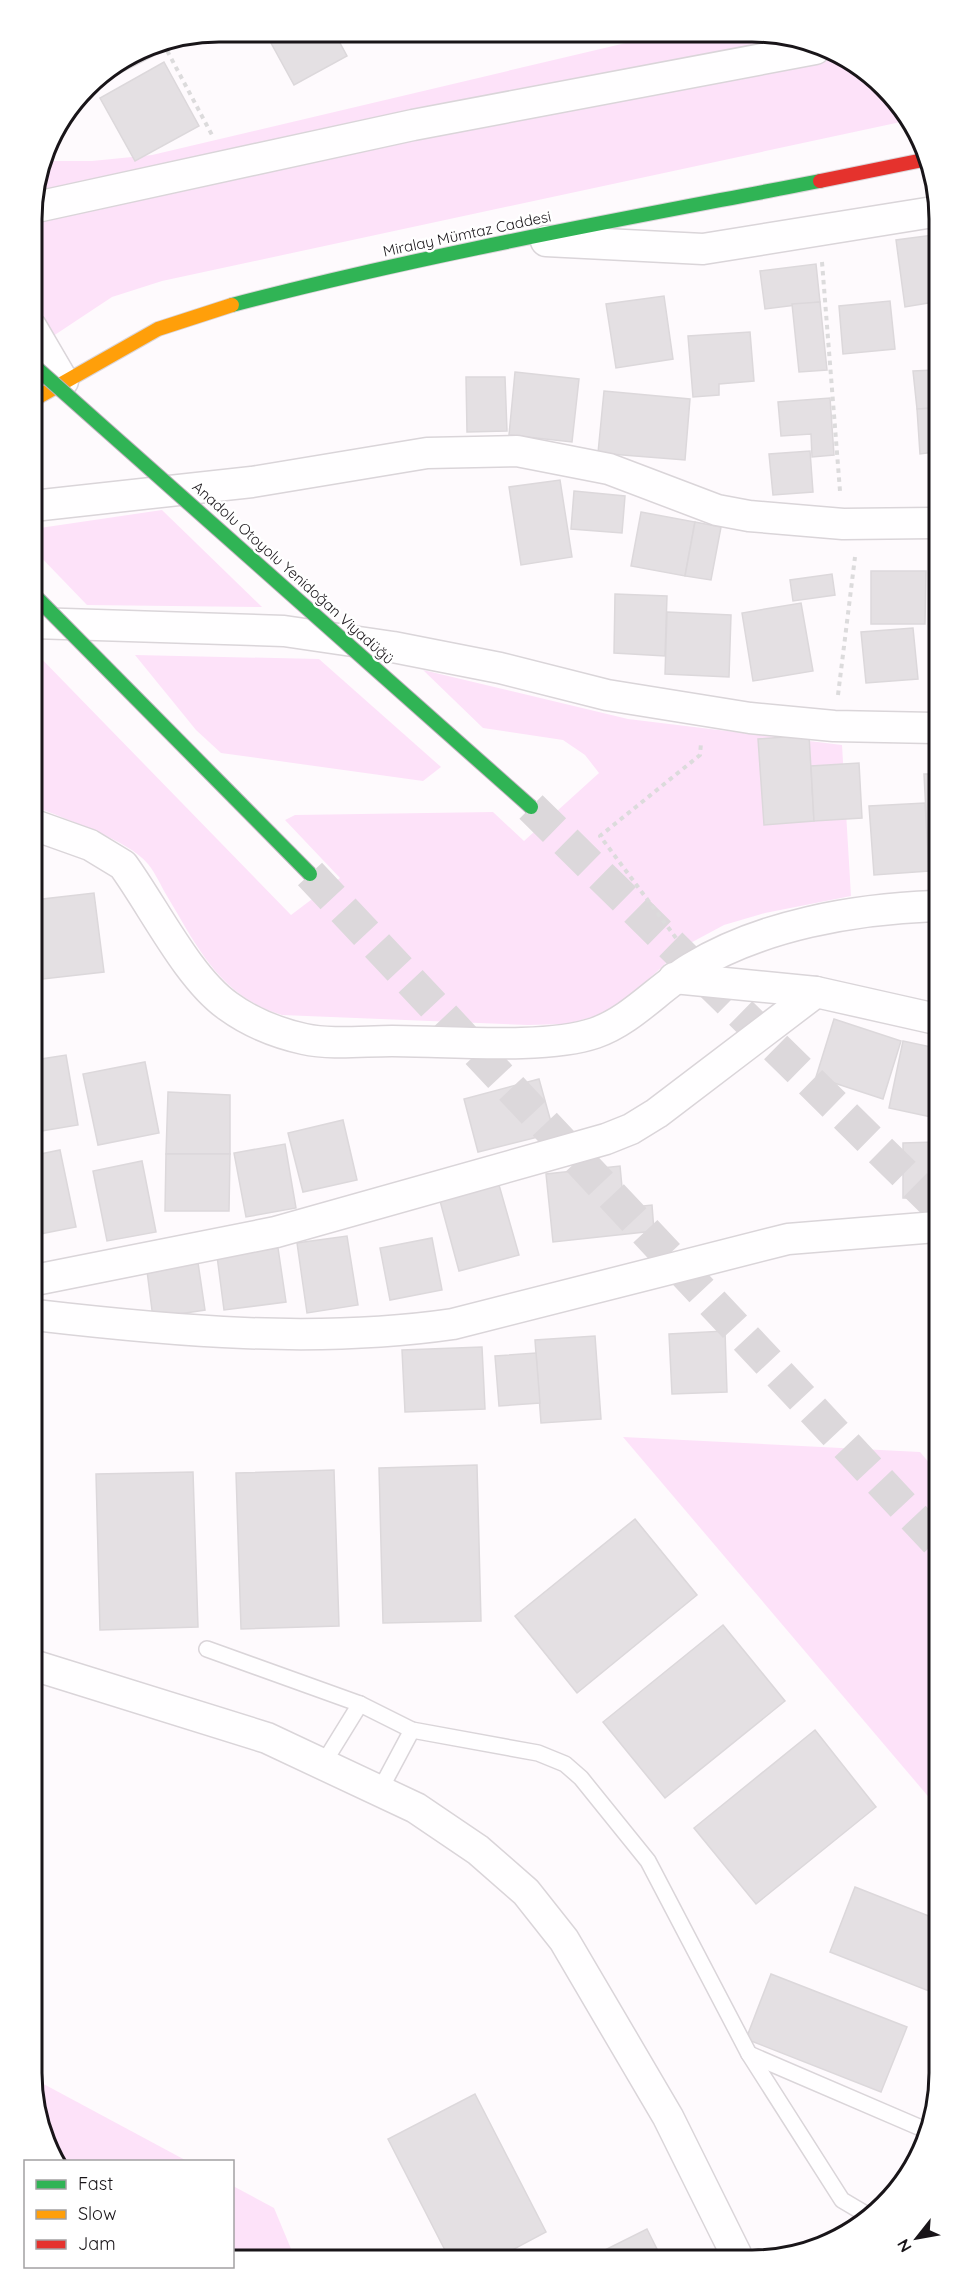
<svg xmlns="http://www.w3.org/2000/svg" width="971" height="2292" viewBox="0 0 971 2292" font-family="Quicksand,sans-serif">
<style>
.green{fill:#fde2f9}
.building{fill:#e4e0e3;stroke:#dcd8db;stroke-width:1.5}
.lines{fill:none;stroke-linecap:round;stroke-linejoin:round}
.highway-tunnel{stroke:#dcd8db;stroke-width:33;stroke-dasharray:33 16;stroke-linecap:butt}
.lane-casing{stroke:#dad5d9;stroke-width:18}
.street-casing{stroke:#dad5d9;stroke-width:33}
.fast-casing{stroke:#dad5d9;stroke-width:16}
.slow-casing{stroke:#dad5d9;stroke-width:16}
.jam-casing{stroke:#dad5d9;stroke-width:16}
.path{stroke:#dcdbdc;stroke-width:4;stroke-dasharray:4.5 4.5;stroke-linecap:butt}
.lane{stroke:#fffeff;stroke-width:15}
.street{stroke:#fffeff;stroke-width:30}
.fast{stroke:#30b455;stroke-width:14}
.slow{stroke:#ff9f0a;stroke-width:14}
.jam{stroke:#e5322d;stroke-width:14}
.fast-bridge-casing{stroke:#bdb0bc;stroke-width:16;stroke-linecap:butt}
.fast-bridge{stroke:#30b455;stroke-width:14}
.labels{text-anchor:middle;stroke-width:5;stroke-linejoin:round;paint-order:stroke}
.street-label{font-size:15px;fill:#191519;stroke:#fff}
.rim{fill:none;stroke:#191519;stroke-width:3}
</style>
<rect width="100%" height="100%" fill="#fefafd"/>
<g class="green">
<polygon points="664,34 788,35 876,78 910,120 162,281 112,297 32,350 32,207 44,161 92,161 152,155"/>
<polygon points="162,510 262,607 87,605 33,549 33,529"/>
<path d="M33,650l258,265 49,-37 -55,-58 10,-5 198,-3 31,29 75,-68 -14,-18 -22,-15 -80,-12 -60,-58 205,49 214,26 9,151 -86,17 -41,12 -41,22 -51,48 -33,20 -32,9 -39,1 -246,-10c-62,-19 -84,-67 -115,-119 -6,-10 -11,-22 -19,-32 -19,-24 -84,-45 -114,-58z"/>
<polygon points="135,655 319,659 441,767 423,781 221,753 196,730"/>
<polygon points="623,1437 920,1452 937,1472 938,1808"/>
<polygon points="38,2081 187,2161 61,2161 38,2121"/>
<polygon points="233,2186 274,2208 294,2256 233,2257"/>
</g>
<g class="building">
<polygon points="265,32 334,32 347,56 294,85"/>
<polygon points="156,44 161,52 97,85 95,78 148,46"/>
<polygon points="164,62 199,126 135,161 100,98"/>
<polygon points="933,235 934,302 905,307 896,240"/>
<polygon points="816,264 820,302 765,309 760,271"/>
<polygon points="664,296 673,359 616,368 606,304"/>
<polygon points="890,301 895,349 843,354 839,306"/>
<polygon points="820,302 827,370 799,372 792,304"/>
<polygon points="750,332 754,381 719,384 719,395 693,397 688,336"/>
<polygon points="934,370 934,408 917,409 913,371"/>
<polygon points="515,372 579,379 572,442 509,435"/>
<polygon points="466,377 505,377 507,431 467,432"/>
<polygon points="604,391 690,399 685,460 598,453"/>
<polygon points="830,398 834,455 812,457 811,434 781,436 778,402"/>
<polygon points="934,408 934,452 920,454 917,409"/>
<polygon points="810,451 813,492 773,495 769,454"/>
<polygon points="560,480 572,557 521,565 509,487"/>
<polygon points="574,491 625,496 622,533 571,529"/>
<polygon points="641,512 695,522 685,576 631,566"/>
<polygon points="695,522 721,527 711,580 685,576"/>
<polygon points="871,571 926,571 925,624 871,624"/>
<polygon points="832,574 835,595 793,601 790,580"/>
<polygon points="615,594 667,596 665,656 614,653"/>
<polygon points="801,603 813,671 753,681 742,613"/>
<polygon points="667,612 731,615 729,677 665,674"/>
<polygon points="913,628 918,679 866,683 861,632"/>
<polygon points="809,735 814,821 764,825 758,739"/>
<polygon points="859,763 862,818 814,821 811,766"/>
<polygon points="924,774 935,774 935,871 929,871"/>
<polygon points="925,803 929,871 874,875 869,806"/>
<polygon points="94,893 104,972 43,979 34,900"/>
<polygon points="834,1019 901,1041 883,1099 816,1077"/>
<polygon points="903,1041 936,1048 936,1118 889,1108"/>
<polygon points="66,1055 78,1125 35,1132 35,1060"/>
<polygon points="145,1062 159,1133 98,1145 83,1074"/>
<polygon points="539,1079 554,1133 478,1152 464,1099"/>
<polygon points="168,1092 230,1095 230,1154 166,1154"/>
<polygon points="343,1120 357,1180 303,1192 288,1133"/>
<polygon points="936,1142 936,1198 903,1198 903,1143"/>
<polygon points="285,1144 296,1208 246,1217 234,1153"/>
<polygon points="60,1150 76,1227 35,1235 35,1155"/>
<polygon points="166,1154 230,1154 229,1211 165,1211"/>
<polygon points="142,1161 156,1232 107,1241 93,1171"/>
<polygon points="620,1166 624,1208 652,1205 654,1231 553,1242 546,1174"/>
<polygon points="499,1185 519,1255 459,1271 440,1201"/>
<polygon points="347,1236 358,1305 307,1313 297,1243"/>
<polygon points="432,1238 442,1290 390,1300 380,1248"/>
<polygon points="278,1248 286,1302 224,1310 217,1256"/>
<polygon points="197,1256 205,1310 153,1318 146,1263"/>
<polygon points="725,1331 727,1392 672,1394 669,1334"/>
<polygon points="595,1336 601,1419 541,1423 535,1340"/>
<polygon points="482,1347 485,1409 405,1412 402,1350"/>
<polygon points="536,1353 540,1403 499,1406 495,1356"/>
<polygon points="477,1465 481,1621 383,1623 379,1468"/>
<polygon points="334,1470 339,1626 241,1629 236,1473"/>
<polygon points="193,1472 198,1627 100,1630 96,1474"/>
<polygon points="635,1519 697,1595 577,1693 515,1616"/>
<polygon points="723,1625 785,1701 665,1798 603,1722"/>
<polygon points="815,1730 876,1807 756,1904 694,1828"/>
<polygon points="855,1887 939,1920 939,1995 830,1952"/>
<polygon points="771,1974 907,2027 881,2092 746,2039"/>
<polygon points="475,2094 546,2232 501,2256 448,2256 388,2139"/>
<polygon points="647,2229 660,2255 595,2255"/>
</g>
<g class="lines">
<g class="highway-tunnel">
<polyline points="531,807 936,1205"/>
<polyline points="310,874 937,1542"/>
</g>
<defs>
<g id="lane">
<polyline points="207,1649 360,1704 412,1730 538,1753 565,1764 581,1778 648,1861 749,2054 842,2200 869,2216"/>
<polyline points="323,1764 360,1704"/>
<polyline points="380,1790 412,1730"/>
<polyline points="749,2054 928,2131"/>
</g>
<g id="street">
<polyline points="32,208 413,125 815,49"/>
<polyline points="546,241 703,249 933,212"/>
<polyline points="32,328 63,381"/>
<polyline points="33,506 252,482 427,453 517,451 609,469 717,510 749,516 843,524 934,523"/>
<polyline points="33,623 284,631 393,647 500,668 607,695 750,718 834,726 935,728"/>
<path d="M34,825l56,20 33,20c30,41 65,113 105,141 22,16 49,27 76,33 27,6 60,2 88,2 55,0 153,9 203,-8 37,-13 63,-45 96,-65 71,-43 163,-59 244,-62"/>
<polyline points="674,978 816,992 936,1019"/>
<polyline points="35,1280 276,1232 606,1139 631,1129 657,1113 816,992"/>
<path d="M35,1315c138,16 280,29 418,9l335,-85 148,-12"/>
<polyline points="36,1666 267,1738 416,1808 478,1850 526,1892 564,1940 668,2117 736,2254"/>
</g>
<path id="fast" d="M232,305c194,-51 392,-86 588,-124"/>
<polyline id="slow" points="33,400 158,329 232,305"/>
<polyline id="jam" points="820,181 928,159"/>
</defs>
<use href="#lane" class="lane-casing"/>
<use href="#street" class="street-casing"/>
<use href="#fast" class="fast-casing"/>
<use href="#slow" class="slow-casing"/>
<use href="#jam" class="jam-casing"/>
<g class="path">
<polyline points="163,43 212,135"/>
<polyline points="822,262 840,491"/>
<polyline points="838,695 855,557"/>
<polyline points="676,938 600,836 700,755 701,743"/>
</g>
<use href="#lane" class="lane"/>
<use href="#street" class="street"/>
<use href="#fast" class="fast"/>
<use href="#slow" class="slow"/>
<use href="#jam" class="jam"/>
<defs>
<g id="fast-bridge">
<polyline points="32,364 531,807"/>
<polyline points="33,594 310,874"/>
</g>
</defs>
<use href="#fast-bridge" class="fast-bridge-casing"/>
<use href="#fast-bridge" class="fast-bridge"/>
</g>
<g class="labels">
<g class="street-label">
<text transform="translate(467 234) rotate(-12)" y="5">Miralay Mümtaz Caddesi</text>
<text transform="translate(293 573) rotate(42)" y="5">Anadolu Otoyolu Yenidoğan Viyadüğü</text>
</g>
</g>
<path d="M0 0H971V2292H0ZM219 42H752A177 177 0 0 1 929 219V2073A177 177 0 0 1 752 2250H219A177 177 0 0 1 42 2073V219A177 177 0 0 1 219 42Z" fill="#fff" fill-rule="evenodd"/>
<path class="rim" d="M219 42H752A177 177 0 0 1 929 219V2073A177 177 0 0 1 752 2250H219A177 177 0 0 1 42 2073V219A177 177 0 0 1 219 42Z"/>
<rect x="24" y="2160" width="210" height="108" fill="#ffffff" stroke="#a3a1a3" stroke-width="1.5"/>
<rect x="36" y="2180" width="30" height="9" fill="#30b455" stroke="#a3a1a3" stroke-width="1.5"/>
<text x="78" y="2190" font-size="18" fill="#191519">Fast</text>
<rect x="36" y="2210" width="30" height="9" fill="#ff9f0a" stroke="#a3a1a3" stroke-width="1.5"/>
<text x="78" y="2220" font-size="18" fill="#191519">Slow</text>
<rect x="36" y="2240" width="30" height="9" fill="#e5322d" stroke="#a3a1a3" stroke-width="1.5"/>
<text x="78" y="2250" font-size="18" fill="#191519">Jam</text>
<g transform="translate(917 2238) rotate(239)" stroke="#ffffff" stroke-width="4.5" paint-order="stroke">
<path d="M0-4.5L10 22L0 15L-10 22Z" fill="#191519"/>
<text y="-9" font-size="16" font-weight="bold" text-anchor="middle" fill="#191519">N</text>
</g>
</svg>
